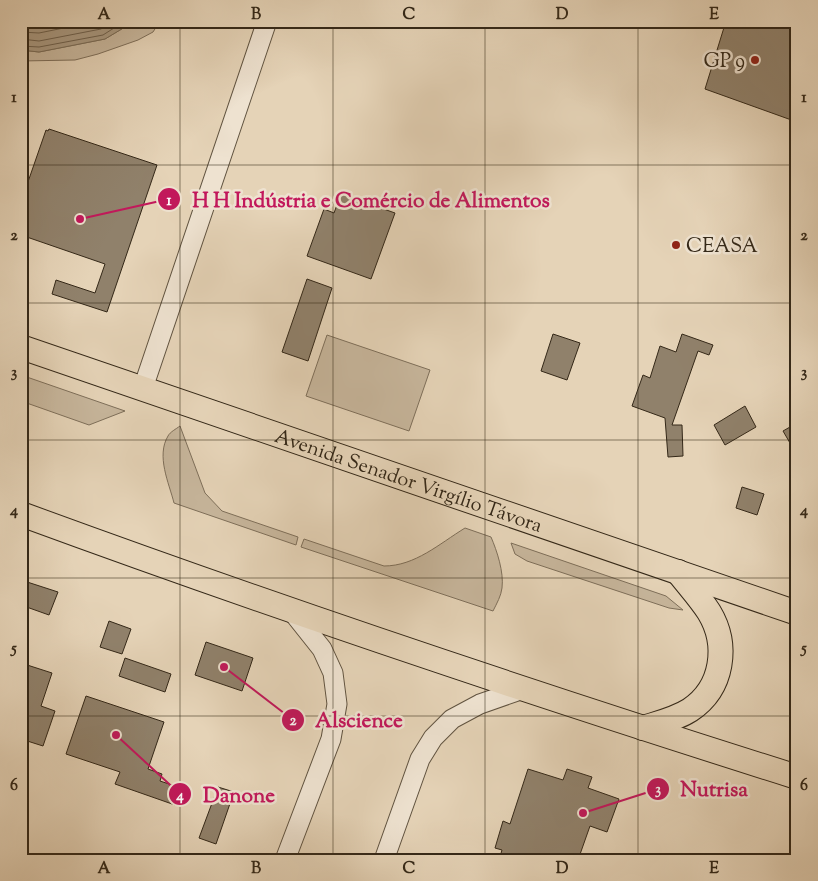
<svg xmlns="http://www.w3.org/2000/svg" width="818" height="881" viewBox="0 0 818 881" font-family="'Sorts Mill Goudy',serif">
<style>
.green{fill:#c7b69c;stroke:#7e6f5a}
.water{fill:#a99981;stroke:#7a6c57}
.lines{fill:none;stroke-linecap:round;stroke-linejoin:round}
.shore{stroke:#6e604c;stroke-width:1}
.building{fill:#90816b;stroke:#342818}
.minor-casing{stroke:#605340;stroke-width:21}
.major-casing{stroke:#342818;stroke-width:26}
.minor{stroke:#eee2d0;stroke-width:19}
.major{stroke:#e5d3b7;stroke-width:24}
.grid{fill:none;stroke:#342818;stroke-width:1;stroke-opacity:0.55}
.poi-dot{fill:#8f2418;stroke:#eee2d0;stroke-width:2}
.labels{text-anchor:middle;stroke-width:5;stroke-linejoin:round;paint-order:stroke}
.poi-label{font-size:20px;fill:#342818;stroke:#eee2d0;text-anchor:end}
.street-label{font-size:20px;fill:#342818;stroke:#eee2d0}
.leader{fill:none;stroke:#c2185b;stroke-width:2}
.callout-dot{fill:#c2185b;stroke:#eee2d0;stroke-width:2}
.mark-label{font-size:15px;text-anchor:middle;font-weight:bold;fill:#fff}
.callout-label{font-size:21px;text-anchor:middle;font-weight:bold;fill:#c2185b;stroke:#eee2d0;stroke-width:5;stroke-linejoin:round;paint-order:stroke}
.neatline{fill:none;stroke:#342818;stroke-width:2}
.grid-label{font-size:16px;text-anchor:middle;font-weight:bold;fill:#342818}
</style>
<rect width="100%" height="100%" fill="#e5d3b7"/>
<filter id="stains"><feTurbulence type="fractalNoise" baseFrequency=".004" numOctaves="4"/><feColorMatrix values="0 0 0 0 .2 0 0 0 0 .09 0 0 0 0 .02 0 0 0 .5 -.17"/></filter>
<radialGradient id="worn" r=".72"><stop offset=".6" stop-color="#630" stop-opacity="0"/><stop offset="1" stop-color="#630" stop-opacity=".3"/></radialGradient>
<g class="green">
<polygon points="135,21 160,21 153,32 138,40 98,54 75,60 21,61 21,50 39,52 105,39"/>
<polygon points="327,335 430,370 409,431 306,396"/>
<polygon points="21,375 125,411 89,425 21,401"/>
<path d="M180,426l25,67 17,18 76,26 -2,8 -122,-42c-5,-20 -18,-47 -6,-67 2,-4 8,-7 12,-10z"/>
<path d="M465,528l26,9c6,14 13,35 11,51 -1,8 -5,15 -9,23l-192,-64 3,-8 80,27c31,0 55,-22 81,-38z"/>
<polygon points="511,543 666,596 683,610 669,608 527,561 515,554"/>
</g>
<polygon class="water" points="21,21 135,21 105,39 39,52 21,50"/>
<g class="lines">
<g class="shore">
<polyline points="21,32 39,33 98,21"/>
<polyline points="21,39 39,41 101,29 113,21"/>
<polyline points="21,46 39,47 103,35 125,21"/>
</g>
</g>
<g class="building">
<polygon points="726,21 769,21 797,31 797,122 705,89"/>
<polygon points="49,129 157,165 107,312 52,294 56,280 95,293 105,264 21,235 21,202 46,130 48,131"/>
<polygon points="341,194 395,213 371,279 307,256 324,209 334,213"/>
<polygon points="307,279 332,288 308,361 282,352"/>
<polygon points="553,334 580,343 567,380 541,371"/>
<polygon points="682,334 713,345 709,355 698,351 672,425 682,425 683,456 668,457 665,418 632,406 643,375 650,378 660,346 676,352"/>
<polygon points="745,406 756,427 725,445 714,425"/>
<polygon points="797,423 797,455 783,431"/>
<polygon points="742,487 764,494 757,515 736,508"/>
<polygon points="21,580 58,592 49,615 21,605"/>
<polygon points="109,621 131,629 122,654 100,647"/>
<polygon points="206,642 253,658 242,691 195,675"/>
<polygon points="125,658 171,674 165,692 119,676"/>
<polygon points="21,663 52,673 41,706 55,711 43,746 21,739"/>
<polygon points="86,696 164,722 148,769 162,774 160,781 181,788 175,805 115,784 120,772 66,754"/>
<polygon points="528,769 563,780 567,769 592,777 588,788 619,799 607,832 590,826 578,860 499,860 502,850 495,848 503,821 510,824"/>
<polygon points="218,787 234,792 216,844 199,838"/>
</g>
<g class="lines">
<defs>
<g id="minor">
<polyline points="143,388 267,21"/>
<polyline points="285,860 331,739 337,704 333,673 322,649 291,610"/>
<polyline points="384,860 420,759 433,738 452,719 480,704 523,689"/>
</g>
<g id="major">
<path id="s1" d="M21,347l776,266"/>
<path d="M21,514c256,94 516,181 776,263"/>
<path d="M643,728c16,-5 33,-9 47,-18 33,-22 39,-65 19,-98 -9,-14 -21,-27 -31,-40"/>
</g>
</defs>
<use href="#minor" class="minor-casing"/>
<use href="#major" class="major-casing"/>
<use href="#minor" class="minor"/>
<use href="#major" class="major"/>
</g>
<path class="grid" d="M180,21v839M333,21v839M485,21v839M638,21v839M21,165h776M21,303h776M21,440h776M21,578h776M21,716h776"/>
<g class="poi-dot">
<circle cx="755" cy="60" r="5"/>
<circle cx="676" cy="245" r="5"/>
</g>
<g class="labels">
<g class="poi-label">
<text x="745" y="67">GP 9</text>
<text x="686" y="252" text-anchor="start">CEASA</text>
</g>
<g class="street-label">
<text dy="7" stroke="none"><textPath href="#s1" startOffset="410">Avenida Senador Virgílio Távora</textPath></text>
</g>
</g>
<path class="leader" d="M80 219L169 199M224 667L293 720M583 813L658 789M116 735L180 794"/>
<g class="callout-dot">
<circle cx="80" cy="219" r="5"/>
<circle cx="224" cy="667" r="5"/>
<circle cx="583" cy="813" r="5"/>
<circle cx="116" cy="735" r="5"/>
<circle cx="169" cy="199" r="12"/>
<circle cx="293" cy="720" r="12"/>
<circle cx="658" cy="789" r="12"/>
<circle cx="180" cy="794" r="12"/>
</g>
<g class="mark-label">
<text x="169" y="205">1</text>
<text x="293" y="725">2</text>
<text x="658" y="794">3</text>
<text x="180" y="800">4</text>
</g>
<g class="callout-label">
<text x="371" y="207">H H Indústria e Comércio de Alimentos</text>
<text x="359" y="727">Alscience</text>
<text x="714" y="796">Nutrisa</text>
<text x="239" y="802">Danone</text>
</g>
<rect width="818" height="881" fill="none" stroke="#e5d3b7" stroke-width="55"/>
<rect x="28" y="28" width="762" height="826" class="neatline"/>
<g class="grid-label">
<text x="104" y="19">A</text>
<text x="256" y="19">B</text>
<text x="409" y="19">C</text>
<text x="562" y="19">D</text>
<text x="714" y="19">E</text>
<text x="14" y="102">1</text>
<text x="804" y="102">1</text>
<text x="14" y="240">2</text>
<text x="804" y="240">2</text>
<text x="14" y="377">3</text>
<text x="804" y="377">3</text>
<text x="14" y="515">4</text>
<text x="804" y="515">4</text>
<text x="14" y="653">5</text>
<text x="804" y="653">5</text>
<text x="14" y="790">6</text>
<text x="804" y="790">6</text>
<text x="104" y="873">A</text>
<text x="256" y="873">B</text>
<text x="409" y="873">C</text>
<text x="562" y="873">D</text>
<text x="714" y="873">E</text>
</g>
<rect width="100%" height="100%" filter="url(#stains)"/>
<rect width="100%" height="100%" fill="url(#worn)"/>
</svg>
